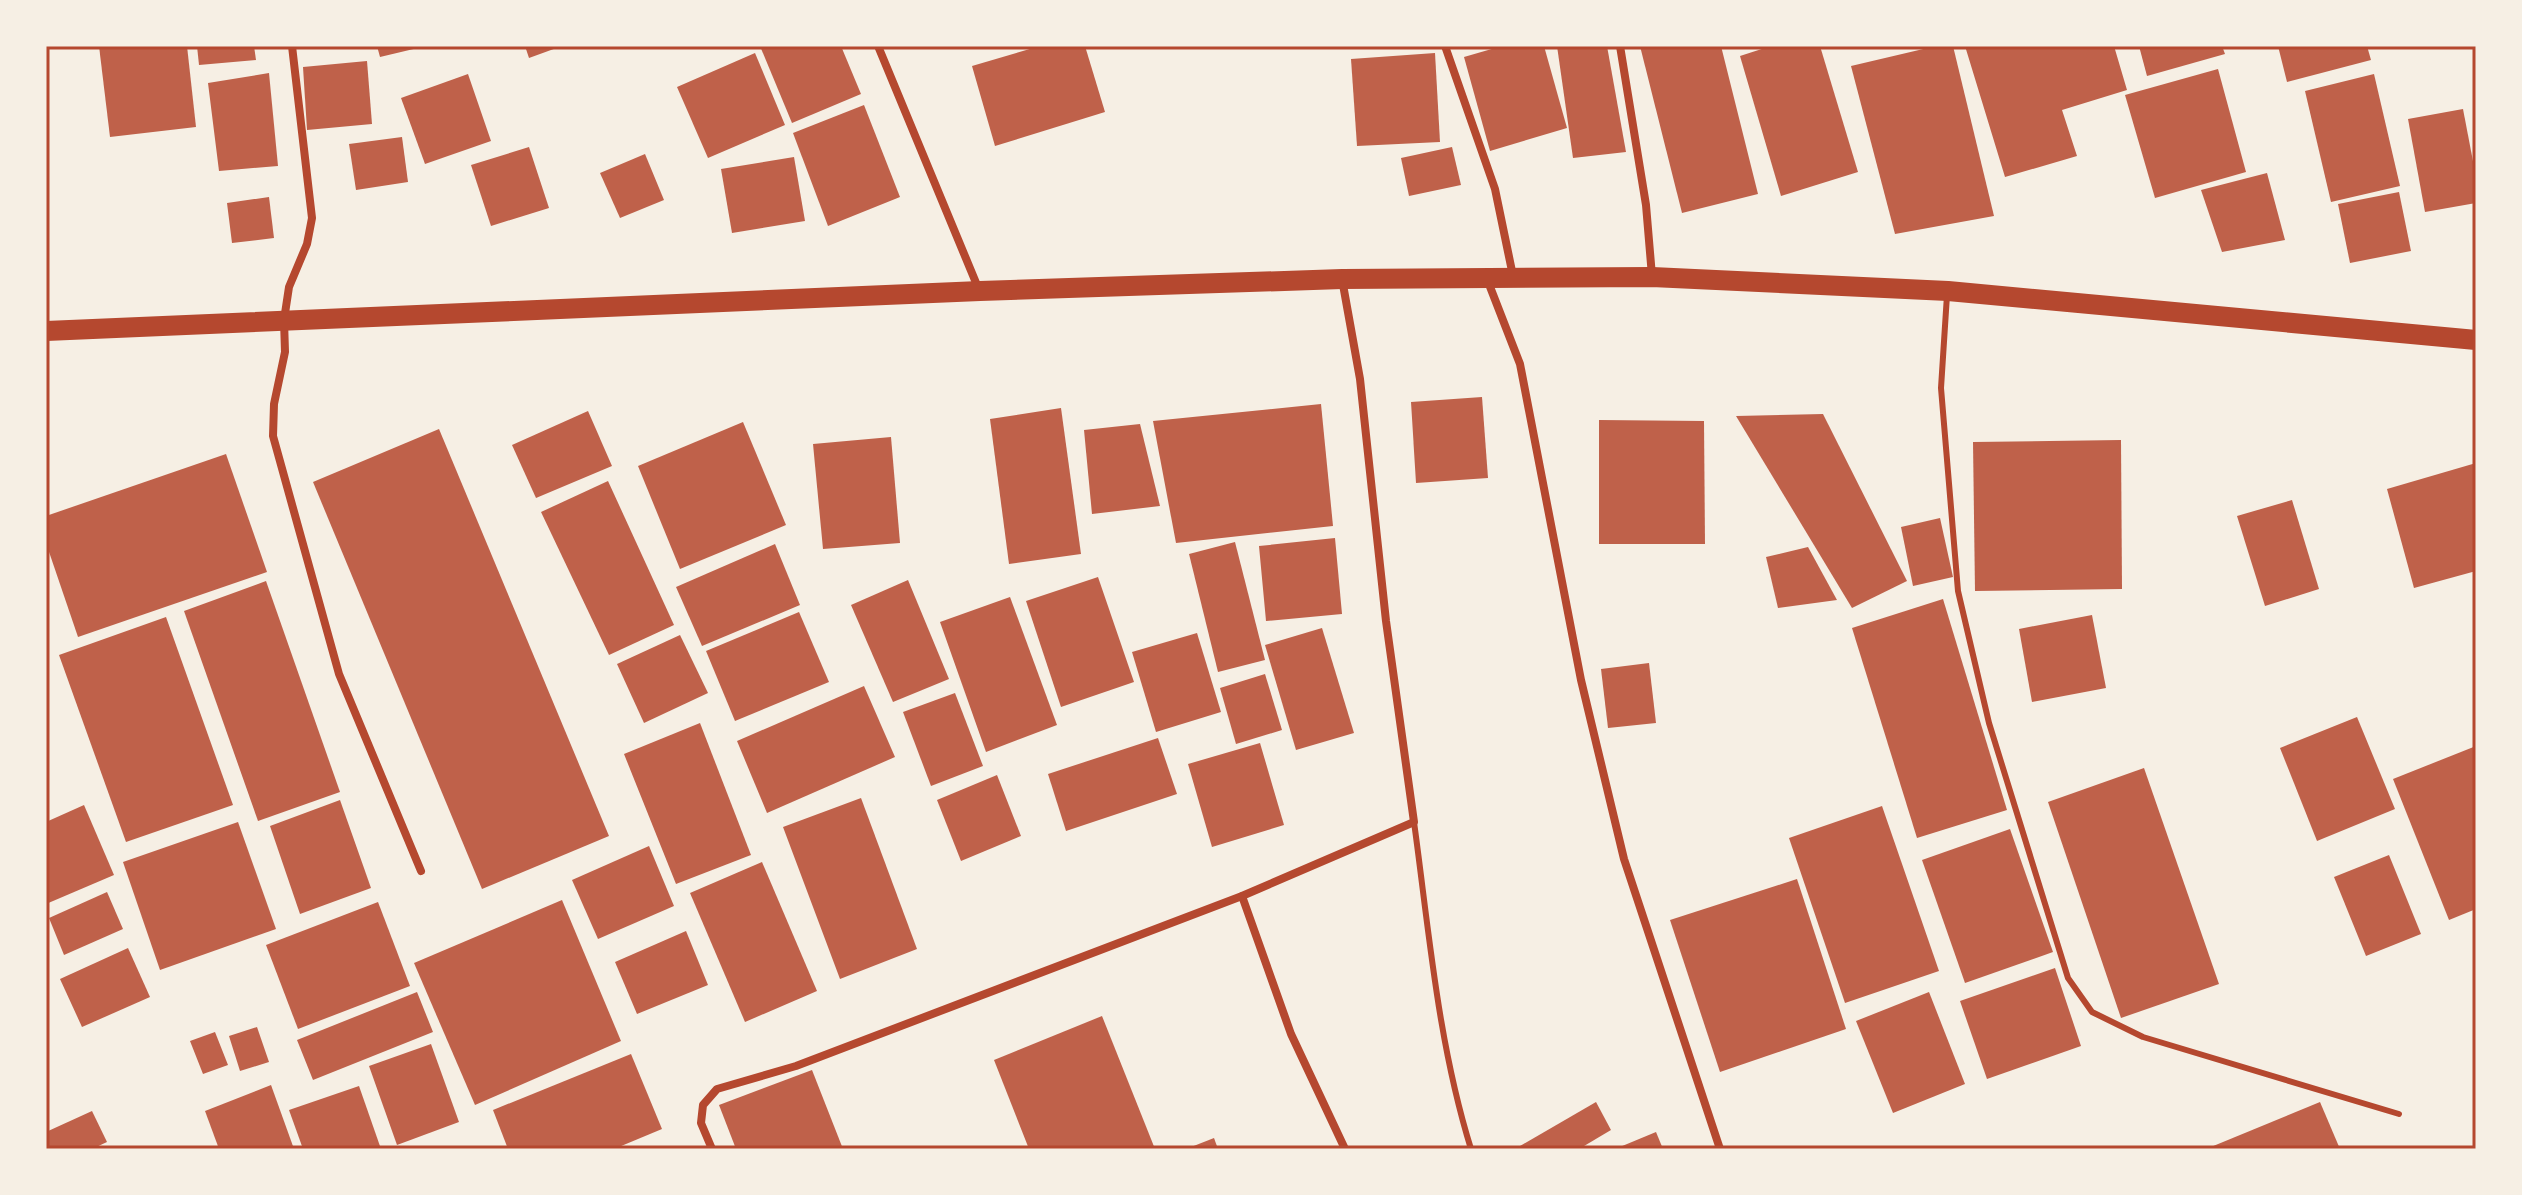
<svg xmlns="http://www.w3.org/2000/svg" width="2522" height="1195" viewBox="0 0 2522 1195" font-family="Poppins,sans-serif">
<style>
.building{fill:#bf614a}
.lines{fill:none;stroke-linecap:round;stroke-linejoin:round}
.service{stroke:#b5482f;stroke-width:6}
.minor{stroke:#b5482f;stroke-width:8}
.primary{stroke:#b5482f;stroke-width:20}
.neatline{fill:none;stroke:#b5482f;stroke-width:3}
</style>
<rect width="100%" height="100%" fill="#f6efe4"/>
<g class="building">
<polygon points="99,46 187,46 196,127 110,137"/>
<polygon points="197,46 254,46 256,60 199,65"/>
<polygon points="377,46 422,46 422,47 380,57"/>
<polygon points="525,46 562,46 529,58"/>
<polygon points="760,46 841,46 861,94 792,123"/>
<polygon points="1040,46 1085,46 1105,112 995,146 972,66"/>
<polygon points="1502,46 1544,46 1567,128 1490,151 1464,57"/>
<polygon points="1557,46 1607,46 1626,152 1573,158"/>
<polygon points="1640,46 1721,46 1758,194 1682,213"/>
<polygon points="1771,46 1820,46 1858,172 1781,196 1740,56"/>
<polygon points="1936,46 1953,46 1994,216 1895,234 1851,66"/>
<polygon points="1965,46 2114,46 2127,90 2062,110 2077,156 2005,177"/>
<polygon points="2139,46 2222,46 2225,54 2147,76"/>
<polygon points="2278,46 2367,46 2371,60 2287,82"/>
<polygon points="755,53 785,125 708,158 677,87"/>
<polygon points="1435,53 1440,142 1357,146 1351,59"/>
<polygon points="367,61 372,124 307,130 303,67"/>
<polygon points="2218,69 2246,172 2155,198 2125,95"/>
<polygon points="269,73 278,166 219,171 208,83"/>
<polygon points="468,74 491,141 425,164 401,98"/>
<polygon points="2374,74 2400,186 2331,202 2305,91"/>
<polygon points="864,105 900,197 828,226 793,133"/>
<polygon points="2463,109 2476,177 2476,203 2425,212 2408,119"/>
<polygon points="402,137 408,182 356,190 349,144"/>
<polygon points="529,147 549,208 491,226 471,165"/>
<polygon points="1452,147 1461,185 1409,196 1401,158"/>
<polygon points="645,154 664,200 620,218 600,173"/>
<polygon points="794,157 805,221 732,233 721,169"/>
<polygon points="2267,173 2285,240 2222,252 2201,190"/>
<polygon points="2399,192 2411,251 2350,263 2338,204"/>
<polygon points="269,197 274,238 232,243 227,203"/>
<polygon points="1482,397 1488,478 1416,483 1411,402"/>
<polygon points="1321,404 1333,526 1176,543 1153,421"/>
<polygon points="1061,408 1081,554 1009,564 990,419"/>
<polygon points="588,411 612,466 536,498 512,445"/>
<polygon points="1823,414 1907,581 1852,608 1736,416"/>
<polygon points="1599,420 1704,421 1705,544 1599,544"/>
<polygon points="743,422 786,525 680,569 638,466"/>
<polygon points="1140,424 1160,506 1092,514 1084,430"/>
<polygon points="439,429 609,836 482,889 313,482"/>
<polygon points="891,437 900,543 823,549 813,444"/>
<polygon points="2121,440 2122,589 1975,591 1973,442"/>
<polygon points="226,454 267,572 78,637 46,543 46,516"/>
<polygon points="2476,463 2476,571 2414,588 2387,489"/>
<polygon points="608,481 674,625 609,655 541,512"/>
<polygon points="2292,500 2319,589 2265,606 2237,516"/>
<polygon points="1940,518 1953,577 1913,586 1901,527"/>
<polygon points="1335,538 1342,614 1266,621 1259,546"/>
<polygon points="1235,542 1265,660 1218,672 1189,554"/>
<polygon points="775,544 800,605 702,646 676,587"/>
<polygon points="1808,547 1837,600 1778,608 1766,557"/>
<polygon points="1098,577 1134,682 1061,707 1026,601"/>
<polygon points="908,580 949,679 893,702 851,605"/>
<polygon points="266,581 340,792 258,821 184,611"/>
<polygon points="1010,597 1057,725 986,752 940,622"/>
<polygon points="1943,599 2007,810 1917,838 1852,628"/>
<polygon points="799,612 829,682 735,721 706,651"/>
<polygon points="2092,615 2106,688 2032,702 2019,629"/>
<polygon points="166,617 233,805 126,842 59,655"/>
<polygon points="1322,628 1354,733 1296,750 1265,645"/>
<polygon points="1197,633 1221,712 1156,732 1132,652"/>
<polygon points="680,635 708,693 644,723 617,664"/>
<polygon points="1649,663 1656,723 1608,728 1601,669"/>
<polygon points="1265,674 1282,730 1236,744 1220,688"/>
<polygon points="864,686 895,757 767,813 737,741"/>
<polygon points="955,693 983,766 931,786 903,712"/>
<polygon points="2357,717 2395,809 2317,841 2280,748"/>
<polygon points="700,723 751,855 676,884 624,754"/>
<polygon points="1158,738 1177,794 1066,831 1048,774"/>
<polygon points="1260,743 1284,825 1212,847 1188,764"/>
<polygon points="2476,746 2476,909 2449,920 2393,779"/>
<polygon points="2144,768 2219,984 2121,1018 2048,802"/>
<polygon points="997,775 1021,836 961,861 937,800"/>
<polygon points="861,798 917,949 840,979 783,827"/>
<polygon points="340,800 371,888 300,914 270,826"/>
<polygon points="84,805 114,875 46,904 46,822"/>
<polygon points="1882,806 1939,971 1845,1003 1789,838"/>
<polygon points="238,822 276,929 160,970 123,862"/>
<polygon points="2010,829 2053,952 1965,983 1922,860"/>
<polygon points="649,846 674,906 598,939 572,880"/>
<polygon points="2389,855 2421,934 2366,956 2334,877"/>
<polygon points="762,862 817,991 745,1022 690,893"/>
<polygon points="1797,879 1846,1029 1720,1072 1670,920"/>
<polygon points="107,892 123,929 64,955 49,918"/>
<polygon points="562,900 621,1041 475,1105 414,963"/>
<polygon points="378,902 410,986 298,1029 266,945"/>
<polygon points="686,931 708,985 637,1014 615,962"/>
<polygon points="128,948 150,997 82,1027 60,979"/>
<polygon points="2055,968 2081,1046 1987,1079 1960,1001"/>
<polygon points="417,992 433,1032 313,1080 297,1040"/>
<polygon points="1929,992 1965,1084 1893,1113 1856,1021"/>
<polygon points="1102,1016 1155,1149 1029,1149 994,1060"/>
<polygon points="257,1027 269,1062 240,1071 229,1036"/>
<polygon points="215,1032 228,1065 203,1074 190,1041"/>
<polygon points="431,1044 459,1122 397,1145 369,1066"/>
<polygon points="631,1054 662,1129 614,1149 508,1149 493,1110"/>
<polygon points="812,1070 843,1149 736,1149 719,1105"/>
<polygon points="271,1085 294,1149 219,1149 205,1111"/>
<polygon points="359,1086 381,1149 303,1149 289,1110"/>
<polygon points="1596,1102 1611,1130 1579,1149 1522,1149 1520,1146"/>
<polygon points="2320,1102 2340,1149 2206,1149"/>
<polygon points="92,1111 107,1142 92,1149 46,1149 46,1132"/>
<polygon points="1656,1132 1663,1149 1615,1149"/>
<polygon points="1214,1138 1218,1149 1186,1149"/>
</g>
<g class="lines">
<g class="service">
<polyline points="1947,295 1941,388 1958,591 1989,723 2068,978 2092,1012 2143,1037 2399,1114"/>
<path d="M1414,822c15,109 24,221 57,327"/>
</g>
<g class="minor">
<polyline points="292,46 312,218 307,244 289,287 284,320 285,352 274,404 273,436 339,674 421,871"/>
<polyline points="878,46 979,290"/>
<polyline points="1445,46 1495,189 1513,276"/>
<polyline points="1620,46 1646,205 1652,276"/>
<polyline points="1487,279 1520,364 1581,680 1624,859 1720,1149"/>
<polyline points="1242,896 1291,1034 1345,1149"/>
<polyline points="712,1149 701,1123 703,1105 717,1089 796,1066 1242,896 1414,822 1386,621 1360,379 1342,279"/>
</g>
<polyline class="primary" points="46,331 980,291 1342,279 1652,277 1948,291 2476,340"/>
</g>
<rect width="2522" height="1195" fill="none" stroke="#f6efe4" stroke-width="96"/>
<rect x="48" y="48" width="2426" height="1099" class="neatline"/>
</svg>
